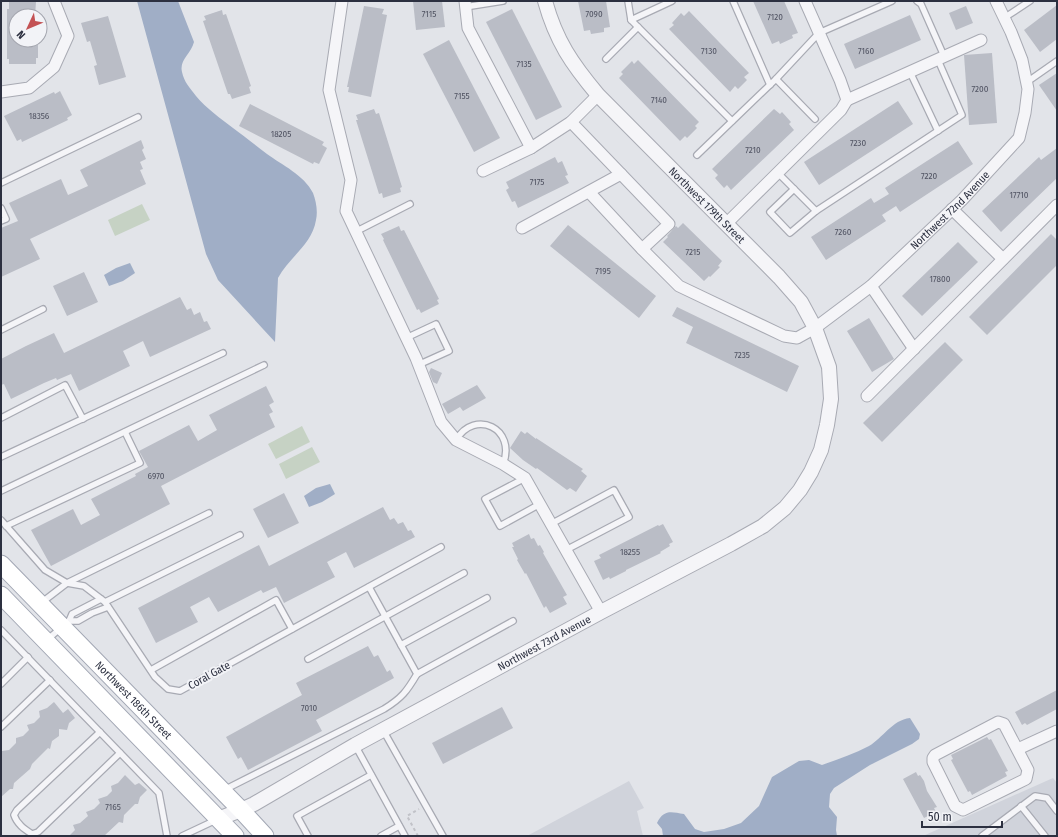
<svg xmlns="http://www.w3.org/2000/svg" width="1058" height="837" viewBox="0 0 1058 837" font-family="'Fira Sans Condensed',sans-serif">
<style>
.built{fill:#d0d3db}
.green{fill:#c6d2c4}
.water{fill:#a0aec6}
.building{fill:#babdc6}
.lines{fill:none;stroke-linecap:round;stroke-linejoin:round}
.service-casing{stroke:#a8aab3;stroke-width:8}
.minor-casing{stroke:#a8aab3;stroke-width:13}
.tertiary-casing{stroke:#a8aab3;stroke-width:16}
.primary-casing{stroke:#a2a7b4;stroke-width:19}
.path{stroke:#c1c2c8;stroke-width:2;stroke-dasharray:3 3;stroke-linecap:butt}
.service{stroke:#f5f5f8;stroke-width:5.5}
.minor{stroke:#f5f5f8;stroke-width:11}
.tertiary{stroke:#f5f5f8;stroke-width:14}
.primary{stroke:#fff;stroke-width:17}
.labels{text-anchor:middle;stroke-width:4;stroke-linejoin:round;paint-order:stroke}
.number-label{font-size:9px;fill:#505362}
.street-label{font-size:11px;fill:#2c3040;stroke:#f2f3f7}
</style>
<rect width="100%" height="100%" fill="#e2e4e9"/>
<g class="built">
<polygon points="1053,778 1057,783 1057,836 923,836"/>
<polygon points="629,781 644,808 637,811 643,836 527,836"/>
</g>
<g class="green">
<polygon points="142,204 150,220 115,236 108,220"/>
<polygon points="302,426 310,442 276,459 268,444"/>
<polygon points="312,447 320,462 286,479 279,464"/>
</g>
<g class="water">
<path d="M137,1h41l16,41c-3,12 -15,18 -12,30 2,10 8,16 14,24 10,12 24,22 37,32 11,8 22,17 34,26 15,11 37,21 46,39 3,8 5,18 3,27 -4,25 -27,37 -38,58l-3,64 -57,-62 -12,-26z"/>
<polygon points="130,263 135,273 123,281 109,286 104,275 116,268"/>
<polygon points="330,484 335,494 322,502 309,507 304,496 316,488"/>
<path d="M910,718l10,16 -1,5 -7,5 -42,21 -36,23 -4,6 -1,13 8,10 -1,13 1,6h-174l-1,-7 -5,-6c7,-14 14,-11 27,-9l11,15 9,3 20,-3 17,-6 18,-17 13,-29 27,-16 10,-1 13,5c16,-6 32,-11 47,-19 14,-8 23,-26 41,-28z"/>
</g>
<g class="building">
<polygon points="413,1 442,1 445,27 416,30"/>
<polygon points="578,1 606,1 610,27 604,28 604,32 591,34 590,30 584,31"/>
<polygon points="753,1 784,1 798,33 792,35 793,38 780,44 779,41 772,44"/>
<polygon points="9,2 36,2 35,16 16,16 16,40 38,40 38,58 36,58 36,64 9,64 9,59 7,59 7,9 9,9"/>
<polygon points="1057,5 1057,39 1040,52 1024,30"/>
<polygon points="364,6 384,9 382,14 387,15 371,97 348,92 349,87 347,87"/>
<polygon points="966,6 973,23 956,30 949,13"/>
<polygon points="512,9 562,107 536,120 486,22"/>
<polygon points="222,10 223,15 226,14 251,86 249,87 251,93 232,99 230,94 228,94 203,21 206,20 204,16"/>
<polygon points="689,11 749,73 744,77 747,80 738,89 735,86 730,92 669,29 674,25 672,23 681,13 684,16"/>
<polygon points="910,15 921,40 855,69 844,44"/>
<polygon points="108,16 126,77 99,85 94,66 97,65 90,41 87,42 81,23"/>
<polygon points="449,40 500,138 474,152 423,54"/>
<polygon points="992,53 997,123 969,125 964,55"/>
<polygon points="638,60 699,122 695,126 697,128 687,138 685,136 680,141 619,78 623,74 621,72 632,61 634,64"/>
<polygon points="1057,73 1057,111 1039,85"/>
<polygon points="60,91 72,115 67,118 68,120 22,142 21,139 17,141 4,116 54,92 55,94"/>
<polygon points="898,101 913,124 819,185 804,162"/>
<polygon points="250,104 324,142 322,145 327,148 319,164 314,162 313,164 239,126"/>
<polygon points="374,109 376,114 379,113 402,187 400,188 401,192 383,198 382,193 379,194 356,120 358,120 356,115"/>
<polygon points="774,109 780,114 782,112 791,122 789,124 794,130 731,190 727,185 724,188 715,178 718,175 712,169"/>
<polygon points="141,140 144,148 142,150 146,159 140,162 143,169 140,170 146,184 30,239 40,259 1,277 1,228 18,221 9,203 61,179 68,195 88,186 80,170"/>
<polygon points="958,141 973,164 900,212 896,206 882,215 886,221 826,260 811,237 871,198 874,203 889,194 885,188"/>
<polygon points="1057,148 1057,178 1001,232 982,211 1039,157 1041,160"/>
<polygon points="555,157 558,163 562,161 568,175 565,176 569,183 518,208 515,201 512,202 506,190 509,188 506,182"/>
<polygon points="683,223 722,261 718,266 720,267 710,277 709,276 704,281 663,242 668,237 667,236 676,226 678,228"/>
<polygon points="568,225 656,296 639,318 550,246"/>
<polygon points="399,226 401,231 404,230 439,299 437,300 439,304 421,313 419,309 417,310 383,240 384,239 381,234"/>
<polygon points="1051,234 1057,240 1057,265 987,335 969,317"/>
<polygon points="958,242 978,262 922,316 902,296"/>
<polygon points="84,272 98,302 67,316 53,286"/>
<polygon points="180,297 187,310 191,308 194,315 200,312 204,322 207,321 211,329 150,357 143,341 123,351 130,366 79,391 71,374 57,380 56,378 44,383 11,399 4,384 1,385 1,359 26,346 54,333 64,353"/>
<polygon points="677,307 799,366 787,392 686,343 693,327 672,316"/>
<polygon points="869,318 894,359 872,372 847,331"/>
<polygon points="945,342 963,360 882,442 863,423"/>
<polygon points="431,368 442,373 437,384 433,382 429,372"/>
<polygon points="477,385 486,398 463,411 460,407 448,414 442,404"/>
<polygon points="266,386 274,402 269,405 273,412 269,414 275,427 161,486 170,504 51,566 31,530 73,509 81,525 100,515 91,499 136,476 135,474 148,467 139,451 189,425 198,441 217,430 209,415"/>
<polygon points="521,431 525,434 527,432 536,439 536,438 583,469 581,471 587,476 576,492 570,488 567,490 537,468 536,469 523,460 510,448"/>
<polygon points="284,493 299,523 268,538 253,509"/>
<polygon points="383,507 390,520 394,518 398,524 403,522 408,531 411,530 415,537 354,568 346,552 327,562 335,577 284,603 276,587 263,593 261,590 218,612 209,597 190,607 198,622 156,643 138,608 259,545 269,566"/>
<polygon points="663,524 673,542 669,544 670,546 660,552 661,553 626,570 626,571 610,579 609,577 603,580 594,561 601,558 599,555 658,525 659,526"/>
<polygon points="529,534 531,539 534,538 538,546 540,545 544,552 543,553 567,595 563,597 567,604 550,613 546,606 544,608 526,573 525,574 517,560 518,559 512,547 514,547 512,543"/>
<polygon points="368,646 374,657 378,655 387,672 390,670 394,678 316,720 322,731 248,770 241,757 238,759 226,737 302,695 296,683"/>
<polygon points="1057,690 1057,709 1027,725 1025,723 1022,725 1015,712"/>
<polygon points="54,702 63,713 68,709 75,718 69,723 67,730 59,729 59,736 52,741 50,749 48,748 32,764 30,769 14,783 13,789 10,789 1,797 2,751 9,750 16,743 16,738 23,736 29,730 27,725 34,723 40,717 39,711 47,708"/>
<polygon points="502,707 513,728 443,764 432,743"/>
<polygon points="987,737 989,740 991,739 1008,771 1005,772 1007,776 972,795 970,791 968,792 951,760 953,759 951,755"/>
<polygon points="916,772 918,776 920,775 924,781 927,791 937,807 934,808 936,812 924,818 903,779"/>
<polygon points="125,775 135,785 139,783 147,790 140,797 138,804 135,804 124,815 123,823 119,822 104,836 69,836 75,830 73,825 80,823 88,816 86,812 94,809 100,803 98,799 107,796 112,791 111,786 118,783"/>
</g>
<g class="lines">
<defs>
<g id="service">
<polyline points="628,1 631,20 732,121"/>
<polyline points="733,1 770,85"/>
<polyline points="917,1 921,4 944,56"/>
<polyline points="465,7 503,1"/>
<polyline points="1004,18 1030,1"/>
<polyline points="631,20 672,1"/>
<polyline points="606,59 638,27"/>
<polyline points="910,72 938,131"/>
<polyline points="776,79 815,119"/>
<polyline points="1027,82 1057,61"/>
<polyline points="697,155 776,79 819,33 892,1"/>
<polyline points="777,172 816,211"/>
<polyline points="1,183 138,117"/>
<polyline points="794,189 770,212 790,233 816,211 962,115 938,60"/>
<polyline points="1,208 6,219 1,221"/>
<polyline points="355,232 410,204"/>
<polyline points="1,330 43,309"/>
<polyline points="406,338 436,324 449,351 418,365"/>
<polyline points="1,418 65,385 83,419"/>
<path d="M456,440c19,-32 61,-11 47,24"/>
<polyline points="1,457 223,353"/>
<polyline points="525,478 485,499 500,526 540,504"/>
<polyline points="1,491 264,365"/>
<polyline points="1,520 45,570 67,583 84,586 105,602 155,677 168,689 180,691 441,547"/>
<polyline points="551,524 614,490 629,517 566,550"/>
<polyline points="6,526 140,463 125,432"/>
<polyline points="105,602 240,535"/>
<polyline points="41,603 67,583 209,513"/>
<polyline points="69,621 78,621 92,613 108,607"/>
<polyline points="1,630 159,793 167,836"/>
<polyline points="48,639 69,621 72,614 101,599"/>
<polyline points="401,645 487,598"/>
<polyline points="308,659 464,573"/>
<polyline points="151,670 276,600 292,629"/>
<polyline points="417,674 513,621"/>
<polyline points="1,684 28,657"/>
<polyline points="1,727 50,680"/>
<polyline points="383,730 443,836"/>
<path d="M100,732l-83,78 -3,5c3,9 10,14 18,19l6,-2 82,-79"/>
<polyline points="355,745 405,836"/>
<path d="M224,790l160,-81c18,-11 23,-18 33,-35l-48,-87"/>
<polyline points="1021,806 1045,836"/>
<polyline points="182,836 216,820"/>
<polyline points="308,836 297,816 371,775"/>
<polyline points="381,836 399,826"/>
<polyline points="982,836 1035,796 1047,798 1057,811"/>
</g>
<g id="minor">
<polyline points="342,1 329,90 351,180 346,211 416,358 441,422 456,440 503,464 525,478 601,612"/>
<polyline points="465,1 468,28 531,148"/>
<polyline points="1,92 29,88 54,67 68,36 54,1"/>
<polyline points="847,100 981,40"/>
<path id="s1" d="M571,122l98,102 -27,25 37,37 105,50 13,2 18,-10 56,-42 91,-86 57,-62 6,-25 3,-24 -6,-29 -11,-28 -15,-31"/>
<polyline points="483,171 531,148 571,122 598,95"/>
<polyline points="589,192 642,249"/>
<polyline points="952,209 1003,259"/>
<polyline points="726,224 841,110 847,100 840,80 805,1"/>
<polyline points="522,228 621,174"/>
<polyline points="871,286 914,349"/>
<polyline points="867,396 1057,205"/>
<polygon points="998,722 1004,724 1028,770 1026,779 963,810 955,806 933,762 933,758 935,755"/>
<polyline points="1018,749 1057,731"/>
</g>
<g id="tertiary">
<path id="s2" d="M218,819l23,-9 13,-6 101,-59 246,-133 130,-68 32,-18 22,-18 15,-18 11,-18 10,-22 6,-25 4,-26 -2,-32 -14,-39 -14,-26 -22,-25 -181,-182c-26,-31 -42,-54 -53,-94"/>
</g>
<g id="primary">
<path id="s3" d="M1,564l240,246 24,26"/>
<polyline points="1,595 235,836"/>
</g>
</defs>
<use href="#service" class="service-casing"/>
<use href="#minor" class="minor-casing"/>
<use href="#tertiary" class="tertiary-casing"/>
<use href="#primary" class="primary-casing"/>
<polyline class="path" points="418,836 407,816 419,809"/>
<use href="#service" class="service"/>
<use href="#minor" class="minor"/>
<use href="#tertiary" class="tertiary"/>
<use href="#primary" class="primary"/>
</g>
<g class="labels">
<g class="number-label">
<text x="429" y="17">7115</text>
<text x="594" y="17">7090</text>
<text x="775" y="20">7120</text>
<text x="709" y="54">7130</text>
<text x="866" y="54">7160</text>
<text x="524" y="67">7135</text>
<text x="980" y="92">7200</text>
<text x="462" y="99">7155</text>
<text x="659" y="103">7140</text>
<text x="39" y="119">18356</text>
<text x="281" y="137">18205</text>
<text x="858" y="146">7230</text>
<text x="753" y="153">7210</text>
<text x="929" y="179">7220</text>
<text x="537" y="185">7175</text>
<text x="1019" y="198">17710</text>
<text x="843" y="235">7260</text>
<text x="693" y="255">7215</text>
<text x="603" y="274">7195</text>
<text x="940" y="282">17800</text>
<text x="742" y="358">7235</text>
<text x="156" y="479">6970</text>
<text x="630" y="555">18255</text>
<text x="309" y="711">7010</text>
<text x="113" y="810">7165</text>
</g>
<g class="street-label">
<text transform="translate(707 205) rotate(45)" y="4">Northwest 179th Street</text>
<text dy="4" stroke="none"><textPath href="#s1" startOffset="560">Northwest 72nd Avenue</textPath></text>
<text dy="4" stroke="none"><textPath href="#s2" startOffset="371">Northwest 73rd Avenue</textPath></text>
<text transform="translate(209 675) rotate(-29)" y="4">Coral Gate</text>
<text dy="4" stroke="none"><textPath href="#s3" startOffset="190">Northwest 186th Street</textPath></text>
</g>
</g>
<rect width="1058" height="837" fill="none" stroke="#2c3040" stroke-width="4"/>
<g transform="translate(28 28) rotate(226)"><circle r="19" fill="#f2f3f7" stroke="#a3a5ae"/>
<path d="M0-3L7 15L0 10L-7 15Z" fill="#c35254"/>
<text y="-6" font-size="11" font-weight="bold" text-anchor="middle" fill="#2c3040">N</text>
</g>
<path d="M922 821v6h80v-6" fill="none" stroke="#2c3040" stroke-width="2"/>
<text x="928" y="821" font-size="12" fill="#2c3040" stroke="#f2f3f7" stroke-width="3" paint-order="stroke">50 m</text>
</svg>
